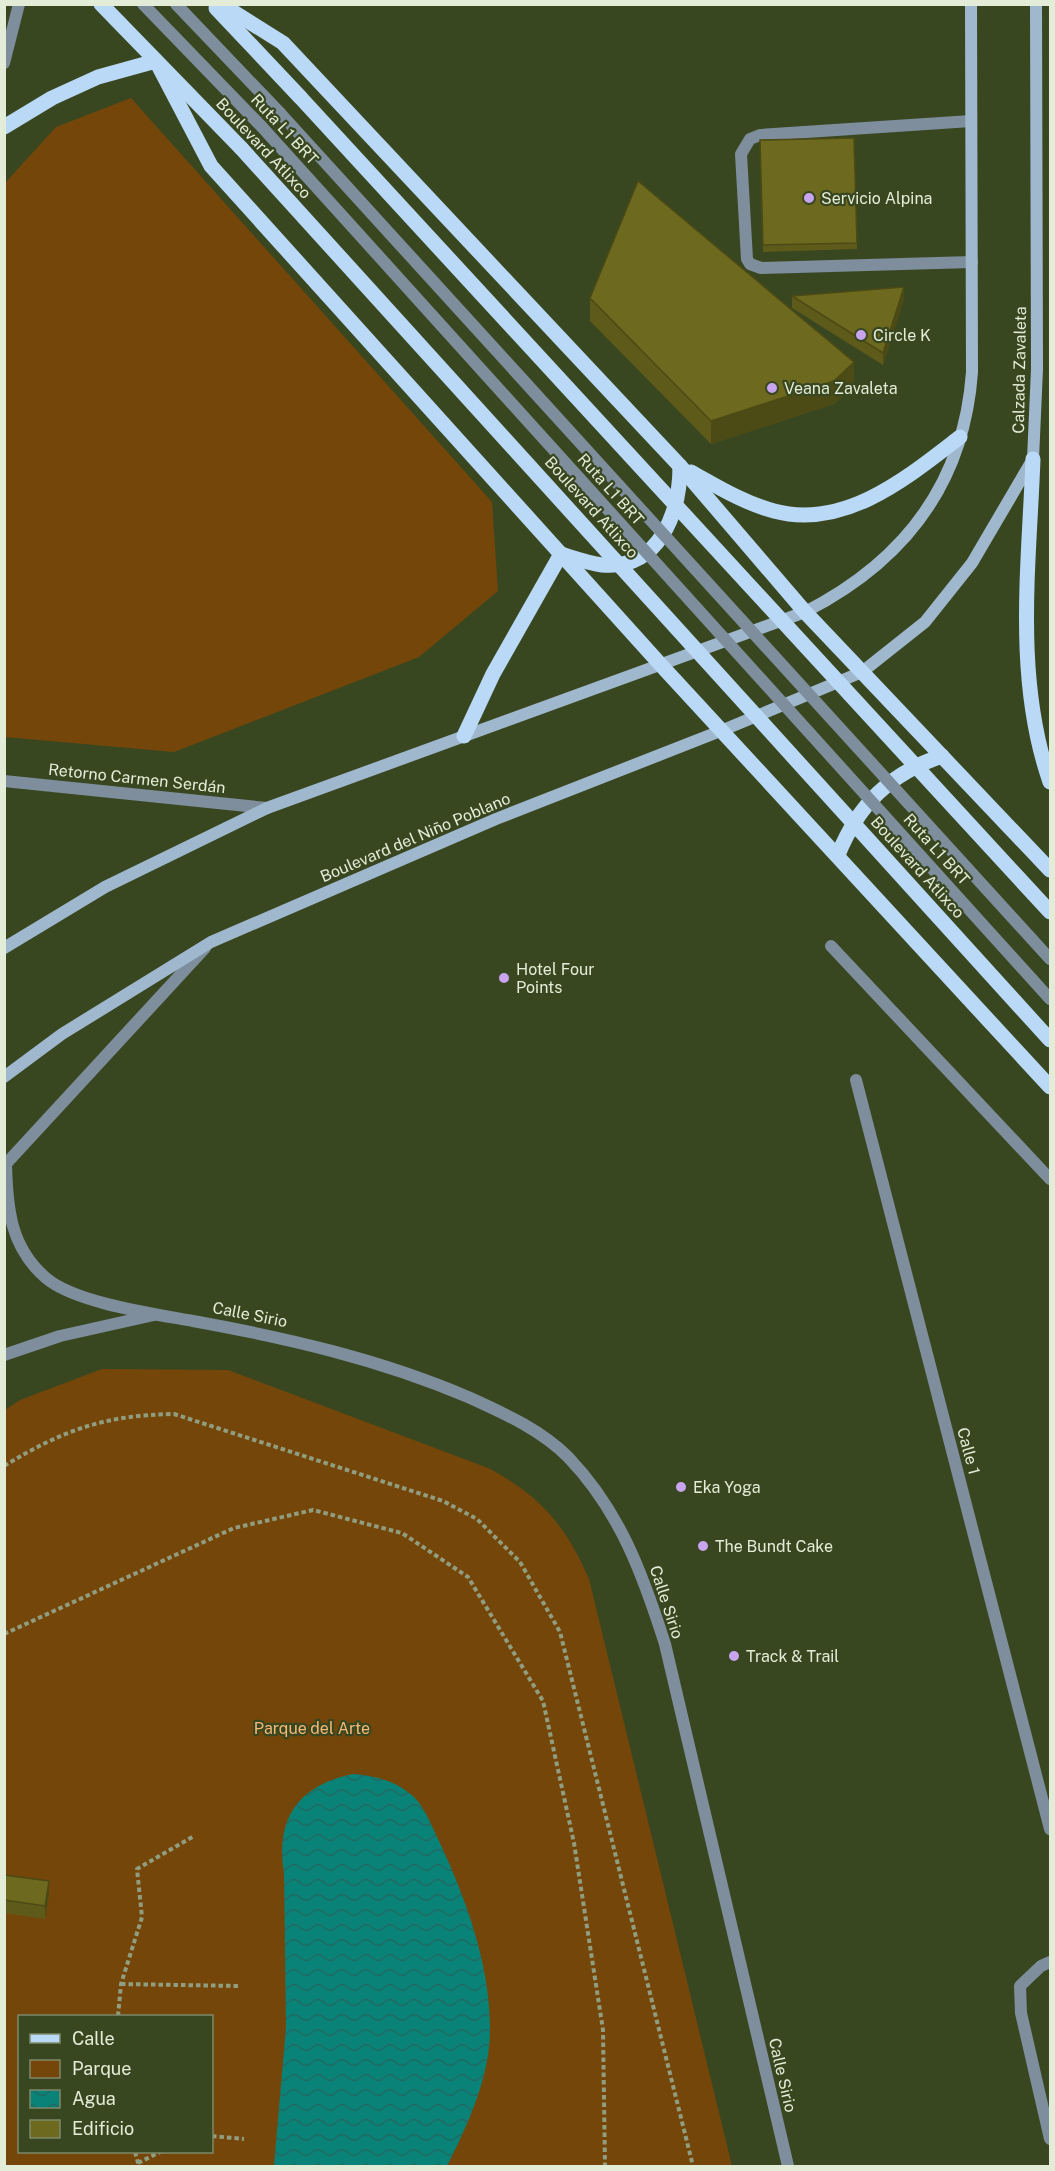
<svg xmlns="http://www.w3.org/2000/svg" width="1055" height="2171" viewBox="0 0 1055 2171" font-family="'Public Sans',sans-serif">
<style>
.park{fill:#74460a;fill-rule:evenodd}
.water{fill:url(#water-waves)}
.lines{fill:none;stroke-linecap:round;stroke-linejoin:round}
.path{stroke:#919d7f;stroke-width:4;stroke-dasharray:4.5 3;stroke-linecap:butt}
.service{stroke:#7e8e9c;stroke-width:12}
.minor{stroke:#7e8e9c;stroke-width:12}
.tertiary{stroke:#7e8e9c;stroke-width:12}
.secondary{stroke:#a0b8ce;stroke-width:12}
.primary{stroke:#b9d9f6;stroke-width:15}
.service-bridge{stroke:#7e8e9c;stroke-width:12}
.primary-bridge{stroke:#b9d9f6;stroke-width:15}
.wall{fill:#5e5a1a}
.shaded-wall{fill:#4c4a15}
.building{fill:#6d691e;stroke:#4c4a15;stroke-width:1.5}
.poi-dot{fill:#c8a5ee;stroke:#394721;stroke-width:2}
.labels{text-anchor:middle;stroke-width:4.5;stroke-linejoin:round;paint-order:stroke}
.street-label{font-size:16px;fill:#e3ecd6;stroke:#394721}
.poi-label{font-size:16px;fill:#e3ecd6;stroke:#394721;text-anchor:start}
.park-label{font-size:16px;fill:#f8b875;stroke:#394721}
</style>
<defs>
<pattern id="water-waves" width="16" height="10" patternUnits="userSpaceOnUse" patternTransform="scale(1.5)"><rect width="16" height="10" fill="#098278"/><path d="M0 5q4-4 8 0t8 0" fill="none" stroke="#216a62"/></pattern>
</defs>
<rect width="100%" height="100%" fill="#394721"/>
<g class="park">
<polygon points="131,98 492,502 498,591 419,657 174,752 5,737 5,183 56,127"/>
<path d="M102,1369l126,1 260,98c52,27 78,58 101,111l143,587h-727v-756l15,-10zM20,2016h192v136h-192z"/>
</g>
<path class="water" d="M353,1774c23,2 44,7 62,24 11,12 17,29 24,43 27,58 51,123 51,188 0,48 -22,95 -43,137h-173l12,-139 -2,-154c-9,-55 15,-88 69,-99z"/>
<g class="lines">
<g class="path">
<path d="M4,1466c59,-36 101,-51 170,-52l269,87 34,18 43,43 40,70 133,534"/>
<polyline points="4,1634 234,1528 313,1510 402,1533 468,1577 543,1701 574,1843 603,2030 605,2166"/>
<polyline points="121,1984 239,1986"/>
<polyline points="118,2016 121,1984 142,1917 137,1869 194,1836"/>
<polyline points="212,2136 244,2139"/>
<polyline points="135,2152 139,2166"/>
<polyline points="138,2163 160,2152"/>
</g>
<g class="service">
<polyline points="143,4 262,127"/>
<polyline points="176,4 280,113"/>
<polyline points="971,121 760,135 750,139 741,154 747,259 750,264 761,268 972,262"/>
</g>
<g class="minor">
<polyline points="4,781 267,808"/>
<polyline points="831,946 1050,1179"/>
<polyline points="856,1080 1050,1829"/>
<path d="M6,1163c1,45 4,84 40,115 29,25 109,36 147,43 94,17 186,38 275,76 35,16 72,32 100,60 52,54 75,118 97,187l123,522"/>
<polyline points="4,1355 60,1336 154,1315"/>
<polyline points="1050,1962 1041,1966 1020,1986 1021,2013 1050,2139"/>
</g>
<g class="tertiary">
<polyline points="4,63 19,4"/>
<polyline points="4,1166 205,948"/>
</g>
<g class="secondary">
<path d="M4,948l101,-61 162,-79 538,-196c98,-50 159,-128 167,-240l-1,-368"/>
<polyline points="4,1077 62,1034 211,942 496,819 723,730 862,672 925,622 972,563 1033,459 1037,369 1036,4"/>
</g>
<g class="primary">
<polyline points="101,4 241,148"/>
<polyline points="221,4 283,43 680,466 805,612 1050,870"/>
<polyline points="216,8 300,97"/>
<polyline points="156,61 211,166 660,664 1050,1087"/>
<polyline points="4,127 52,98 98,77 156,61"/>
<path d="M1033,459c-4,108 -19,219 17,323"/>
<path d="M691,472c27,15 53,31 83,39 71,19 134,-34 186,-74"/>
<path d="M561,554c13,4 27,9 41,11 57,5 78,-52 78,-99"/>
<polyline points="464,736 493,674 561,554"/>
<path d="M838,855c20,-50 52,-82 104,-99"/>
</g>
<g class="service-bridge">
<polyline points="280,113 1050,959"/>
<polyline points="262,127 1050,999"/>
</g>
<g class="primary-bridge">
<polyline points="300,97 1050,912"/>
<polyline points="241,148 1050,1040"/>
</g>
</g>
<g class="wall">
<polygon points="854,138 857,249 763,252 760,140"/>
<polygon points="792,296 904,299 883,365 792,308"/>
<polygon points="590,298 854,385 834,404 711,444 590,321"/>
<polygon points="4,1875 49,1894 45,1919 4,1913"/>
</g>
<g class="shaded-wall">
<polygon points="904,287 904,299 883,365 883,353"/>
<polygon points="854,362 854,385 834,404 711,444 711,421"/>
<polygon points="49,1881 49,1894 45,1919 45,1906"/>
</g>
<g class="building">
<polygon points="854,138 857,243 763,245 760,140"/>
<polygon points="638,181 854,362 834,381 711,421 590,298"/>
<polygon points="904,287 883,353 792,296"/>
<polygon points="4,1875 49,1881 45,1906 4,1900"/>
</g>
<g class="poi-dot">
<circle cx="809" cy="198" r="6"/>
<circle cx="861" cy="335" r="6"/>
<circle cx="772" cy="388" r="6"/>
<circle cx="504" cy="978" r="6"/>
<circle cx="681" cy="1487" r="6"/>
<circle cx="703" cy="1546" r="6"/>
<circle cx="734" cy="1656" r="6"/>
</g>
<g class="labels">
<g class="street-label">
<text transform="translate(285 129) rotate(47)" y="6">Ruta L1 BRT</text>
<text transform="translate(264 148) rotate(47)" y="6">Boulevard Atlixco</text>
<text transform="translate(1019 370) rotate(-89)" y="6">Calzada Zavaleta</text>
<text transform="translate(611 489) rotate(48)" y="6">Ruta L1 BRT</text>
<text transform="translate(592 507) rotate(48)" y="6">Boulevard Atlixco</text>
<text transform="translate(137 778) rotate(6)" y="6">Retorno Carmen Serdán</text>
<text transform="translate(415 837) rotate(-23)" y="6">Boulevard del Niño Poblano</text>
<text transform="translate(937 849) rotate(48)" y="6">Ruta L1 BRT</text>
<text transform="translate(918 867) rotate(48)" y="6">Boulevard Atlixco</text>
<text transform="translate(250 1314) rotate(11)" y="6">Calle Sirio</text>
<text transform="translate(969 1451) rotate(75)" y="6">Calle 1</text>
<text transform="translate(667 1602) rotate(72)" y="6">Calle Sirio</text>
<text transform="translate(783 2075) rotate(77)" y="6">Calle Sirio</text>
</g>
<g class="poi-label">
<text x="821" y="204">Servicio Alpina</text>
<text x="873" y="341">Circle K</text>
<text x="784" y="394">Veana Zavaleta</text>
<text x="516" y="975">Hotel Four<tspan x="516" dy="18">Points</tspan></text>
<text x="693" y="1493">Eka Yoga</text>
<text x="715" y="1552">The Bundt Cake</text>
<text x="746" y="1662">Track &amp; Trail</text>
</g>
<g class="park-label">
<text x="312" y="1734">Parque del Arte</text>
</g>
</g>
<rect width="1055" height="2171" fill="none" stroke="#e3ecd6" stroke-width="12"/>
<rect x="18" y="2015" width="195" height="138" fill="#394721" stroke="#7d8969" stroke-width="1.5"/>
<rect x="30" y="2034" width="30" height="9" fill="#b9d9f6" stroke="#7d8969" stroke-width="1.5"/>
<text x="72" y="2045" font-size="18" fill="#e3ecd6">Calle</text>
<rect x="30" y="2060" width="30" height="18" fill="#74460a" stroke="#7d8969" stroke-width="1.5"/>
<text x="72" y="2075" font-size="18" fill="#e3ecd6">Parque</text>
<rect x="30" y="2090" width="30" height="18" fill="url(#water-waves)" stroke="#7d8969" stroke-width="1.5"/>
<text x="72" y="2105" font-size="18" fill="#e3ecd6">Agua</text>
<rect x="30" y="2120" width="30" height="18" fill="#6d691e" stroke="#7d8969" stroke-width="1.5"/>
<text x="72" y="2135" font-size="18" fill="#e3ecd6">Edificio</text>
</svg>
